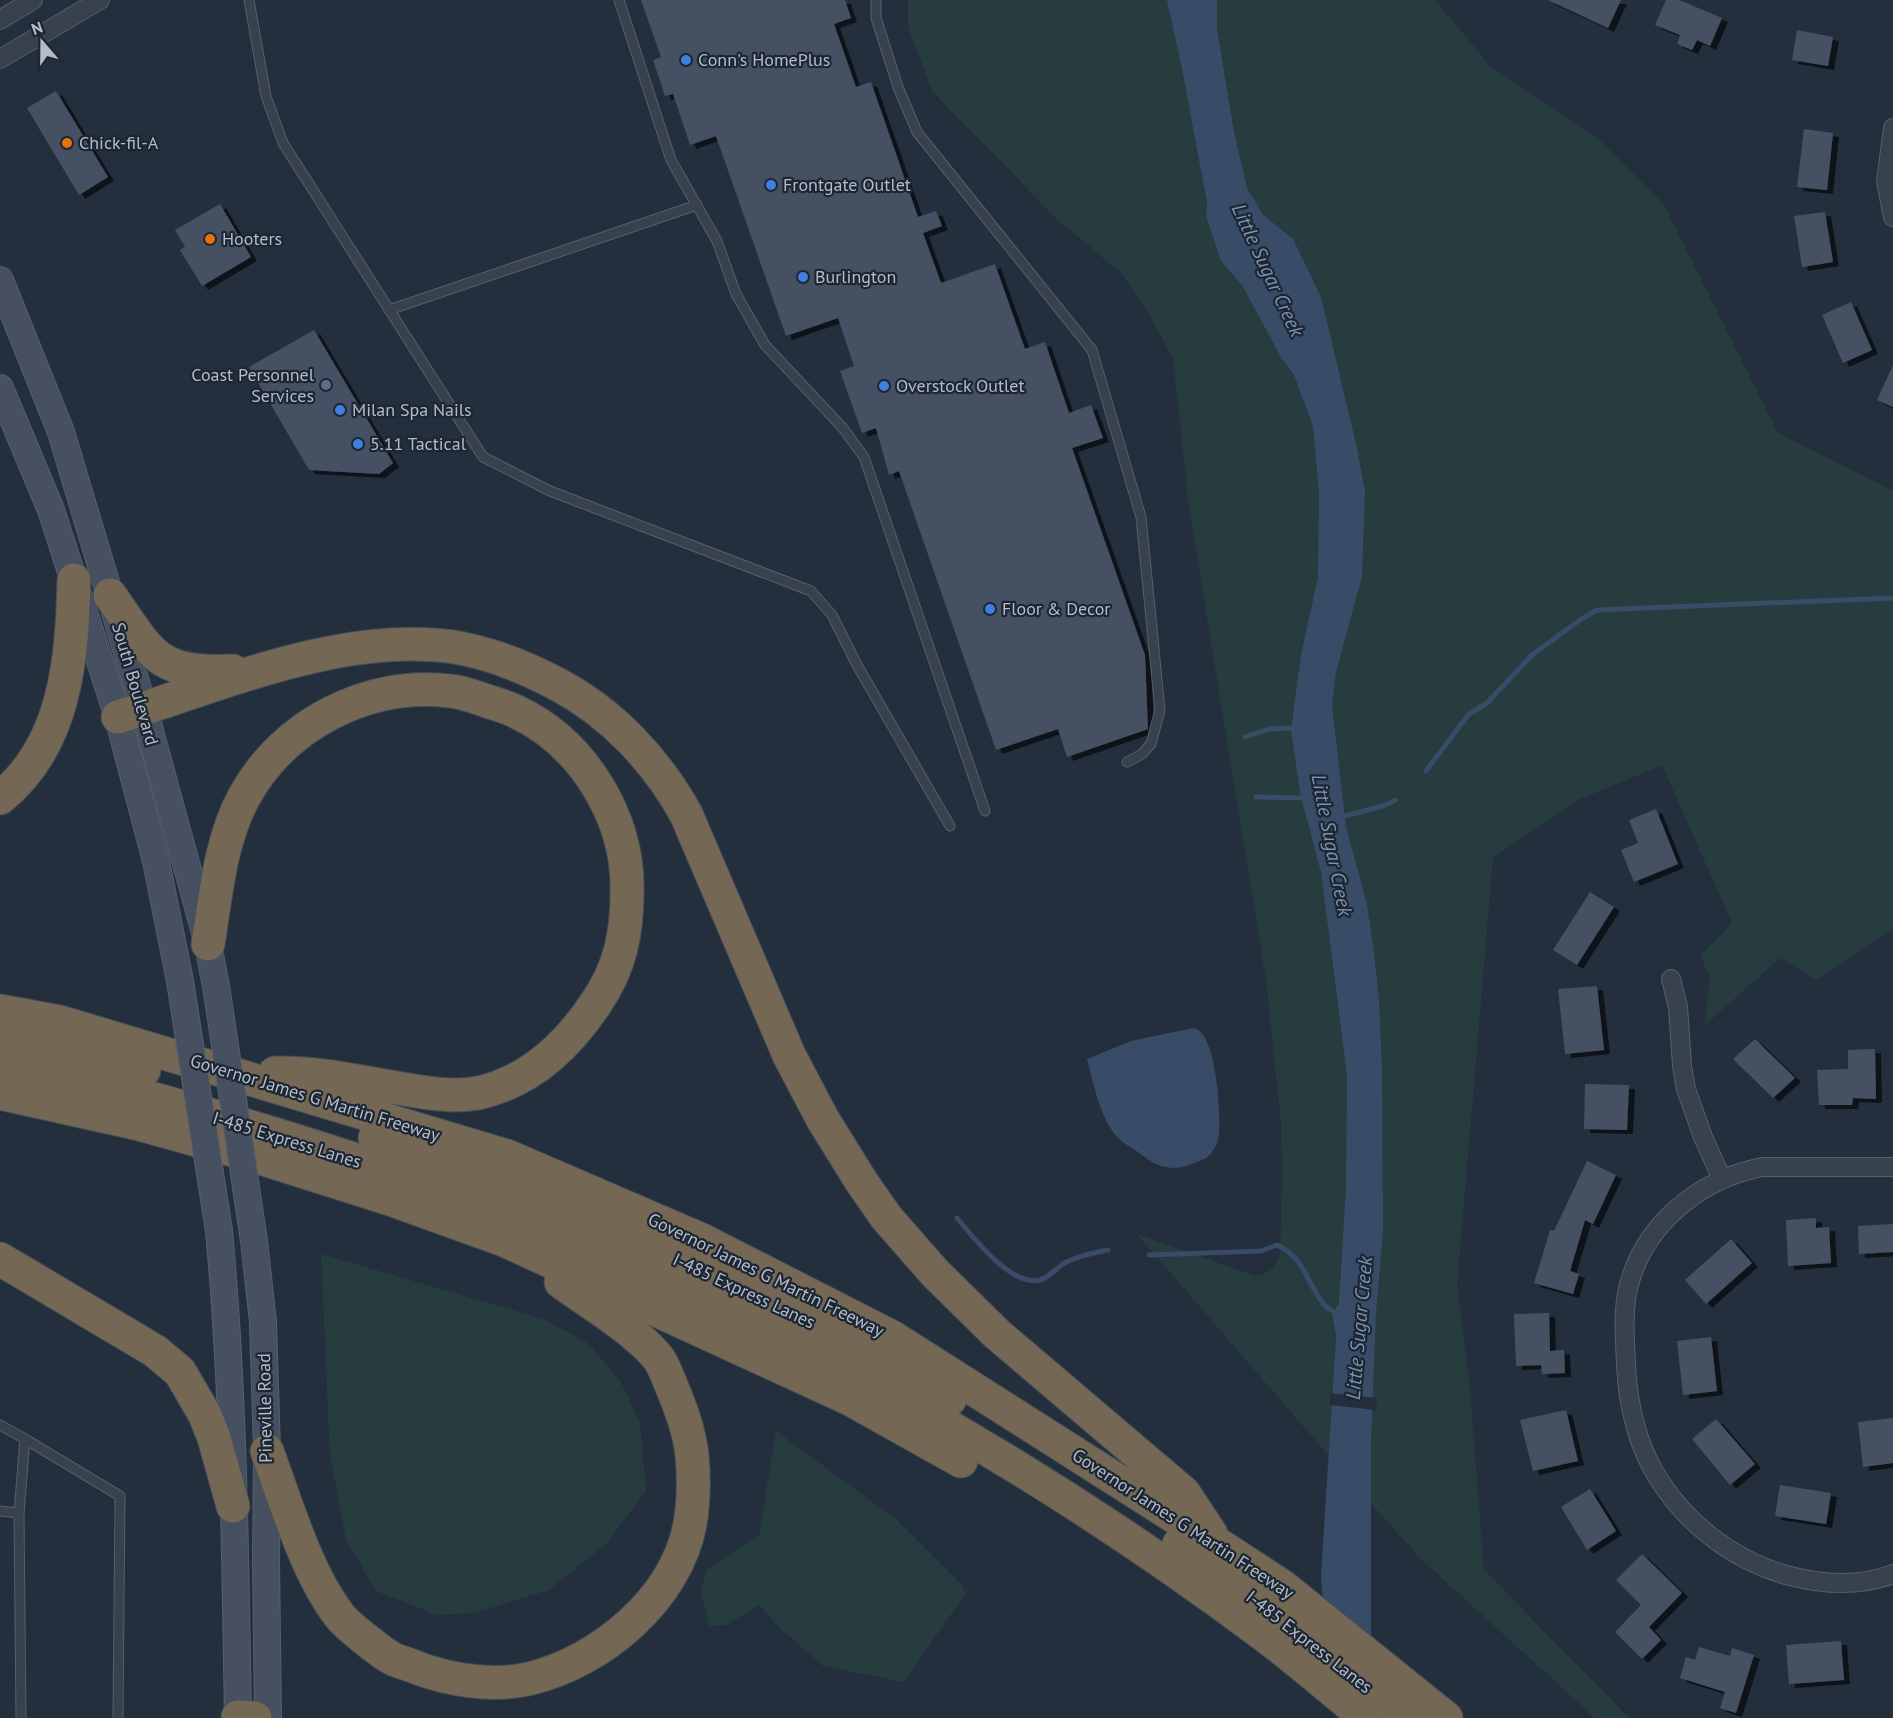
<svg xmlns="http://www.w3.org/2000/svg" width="1893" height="1718" viewBox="0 0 1893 1718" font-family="'PT Sans',sans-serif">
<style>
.green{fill:#263c3f}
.water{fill:#394c67}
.pier{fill:#242f3e}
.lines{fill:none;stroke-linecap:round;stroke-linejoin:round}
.stream{stroke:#394c67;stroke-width:5}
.building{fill:#455162;filter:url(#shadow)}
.lane-casing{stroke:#565f6c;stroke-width:11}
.street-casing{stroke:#565f6c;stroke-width:20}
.secondary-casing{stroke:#565f6c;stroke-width:28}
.highway-casing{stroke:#434c59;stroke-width:35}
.lane{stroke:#38414e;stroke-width:9}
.street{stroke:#38414e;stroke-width:18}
.secondary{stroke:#465061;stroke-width:26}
.highway{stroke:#746855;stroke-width:33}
.secondary-bridge-casing{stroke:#565f6c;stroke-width:28;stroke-linecap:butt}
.secondary-bridge{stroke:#465061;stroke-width:26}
.shop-dot{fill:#3f7fe0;stroke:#1d2633;stroke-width:2}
.food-dot{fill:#e8710a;stroke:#1d2633;stroke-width:2}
.service-dot{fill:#5c6f8a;stroke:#1d2633;stroke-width:2}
.labels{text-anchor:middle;stroke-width:4.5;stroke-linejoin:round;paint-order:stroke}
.poi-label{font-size:18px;fill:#b4bcc9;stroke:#1d2633;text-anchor:start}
.street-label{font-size:18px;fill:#b4bcc9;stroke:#1d2633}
.water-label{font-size:20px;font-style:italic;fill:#7c92b1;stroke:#1d2633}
</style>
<defs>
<filter id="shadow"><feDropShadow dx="6" dy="4" stdDeviation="0" flood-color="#0009"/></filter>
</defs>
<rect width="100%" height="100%" fill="#242f3e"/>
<g class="green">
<path d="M908,0h527l56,67 108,72 64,64 115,230 115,58v438l-76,51 -37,-22 -76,68 6,-49 -10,-21 32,-33 -70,-158 -86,36 -83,57 -36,428 13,103 14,181 145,148h-34l-174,-159 -80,-89 -204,-236 118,42c14,-2 20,-8 25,-21l2,-78 -1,-54 -15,-143 -77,-473 -16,-148 -27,-51 -26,-36 -61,-51 -127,-130 -24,-64z"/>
<polygon points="321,1254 543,1319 588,1343 621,1382 640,1423 646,1491 606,1544 549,1590 474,1613 437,1615 376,1591 346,1540 330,1455"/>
<polygon points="776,1431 897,1520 963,1586 965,1594 904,1682 823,1666 781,1629 759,1605 726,1625 709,1626 701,1593 706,1570 759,1535"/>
</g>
<g class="water">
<polygon points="1167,0 1217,0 1217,29 1234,132 1247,188 1263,215 1293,239 1321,297 1357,448 1365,491 1362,576 1336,672 1332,706 1346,827 1367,904 1374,952 1379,1000 1382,1069 1383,1233 1376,1312 1371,1442 1371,1635 1326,1634 1321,1577 1336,1336 1332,1313 1339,1304 1346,1189 1347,1074 1321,872 1301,797 1291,731 1301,655 1318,577 1319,494 1313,426 1294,375 1282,359 1242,285 1221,261 1206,216 1207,202 1181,64"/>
<path d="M1193,1028c24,3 28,87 26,107 -1,5 -3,12 -7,17 -3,5 -9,8 -15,10 -25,11 -39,6 -59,-10 -9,-6 -19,-11 -25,-20 -15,-22 -19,-48 -26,-73l44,-18z"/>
</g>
<polygon class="pier" points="1330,1393 1377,1398 1376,1410 1330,1405"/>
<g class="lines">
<g class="stream">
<polyline points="1245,737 1269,729 1295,728"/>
<polyline points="1426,771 1469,714 1487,703 1532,655 1580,620 1597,610 1893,598"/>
<polyline points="1256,797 1305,798"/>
<polyline points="1339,821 1345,816 1383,806 1396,800"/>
<path d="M957,1218c17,20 54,69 83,62 9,-3 16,-11 23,-16 14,-8 30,-11 45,-14"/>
<path d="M1149,1255l112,-4 16,-6c26,11 30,37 45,57 4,6 9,8 15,12"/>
</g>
</g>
<g class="building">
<polygon points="641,0 845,0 851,18 834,24 856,87 871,82 918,217 936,211 942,226 923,233 941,283 995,264 1025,349 1045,342 1069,413 1091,405 1103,438 1072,448 1145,655 1148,729 1067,757 1058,729 996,750 899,471 889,475 876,428 862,433 840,371 854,366 838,318 786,336 716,136 690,145 673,94 665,96 653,60 661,57"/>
<polygon points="1548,0 1621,0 1608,28"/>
<polygon points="1666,0 1679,0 1722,18 1710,46 1697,40 1692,50 1677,44 1680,35 1655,25"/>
<polygon points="1797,30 1833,37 1828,66 1792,60"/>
<polygon points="56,91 108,177 79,195 27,108"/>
<polygon points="1804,129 1833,133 1827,190 1797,187"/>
<polygon points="220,204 251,257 202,286 180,250 185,247 175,230"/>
<polygon points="1825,212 1833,262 1802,267 1794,216"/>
<polygon points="1851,302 1872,350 1843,363 1822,315"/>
<polygon points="314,330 393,463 379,474 309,470 249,367"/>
<polygon points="1893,365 1893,407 1877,400"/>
<polygon points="1656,809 1678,864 1634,882 1621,850 1638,843 1629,820"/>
<polygon points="1590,892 1614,907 1577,965 1553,950"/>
<polygon points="1597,986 1604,1050 1565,1054 1558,989"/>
<polygon points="1755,1039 1795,1078 1773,1098 1733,1059"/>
<polygon points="1875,1049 1876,1099 1853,1098 1852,1105 1819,1105 1817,1070 1848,1069 1848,1050"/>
<polygon points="1585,1084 1629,1085 1627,1130 1584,1129"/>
<polygon points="1587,1161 1616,1175 1593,1224 1585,1220 1570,1271 1579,1274 1573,1294 1534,1283 1550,1230 1554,1231"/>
<polygon points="1816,1218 1816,1228 1829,1227 1831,1263 1788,1266 1786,1220"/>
<polygon points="1893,1224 1893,1252 1859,1254 1858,1226"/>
<polygon points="1731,1239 1752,1263 1706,1304 1685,1280"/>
<polygon points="1549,1313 1550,1351 1564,1350 1565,1373 1542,1374 1541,1365 1516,1366 1514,1314"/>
<polygon points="1711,1337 1717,1391 1683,1395 1677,1341"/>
<polygon points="1566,1410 1578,1461 1533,1471 1520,1420"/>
<polygon points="1893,1418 1893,1463 1863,1467 1858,1422"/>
<polygon points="1716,1419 1755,1464 1730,1485 1692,1439"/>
<polygon points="1780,1485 1831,1493 1826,1524 1775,1516"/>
<polygon points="1590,1489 1616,1531 1587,1550 1561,1507"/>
<polygon points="1642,1554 1682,1593 1649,1627 1661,1640 1642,1659 1615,1632 1641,1605 1616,1580"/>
<polygon points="1841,1641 1844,1680 1789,1684 1786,1645"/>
<polygon points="1699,1647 1730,1656 1732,1648 1754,1655 1736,1713 1720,1708 1725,1692 1680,1678 1686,1657 1695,1660"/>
</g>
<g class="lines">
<defs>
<g id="lane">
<polyline points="249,0 266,96 283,143 483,457 550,491 811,591 832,615 857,665 950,826"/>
<polyline points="619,0 671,160 717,241 736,294 765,345 842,427 864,457 985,811"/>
<polyline points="876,0 876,18 898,87 917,132 1092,350 1141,517 1160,710 1151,744 1142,754 1127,762"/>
<polyline points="389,310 697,205"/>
<polyline points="0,1425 25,1439 19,1513 21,1718"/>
<polyline points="25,1439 120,1496 118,1718"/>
<polyline points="0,1511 19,1513"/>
</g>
<g id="street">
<polyline points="0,20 33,0"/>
<polyline points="0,59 100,0"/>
<polyline points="1893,128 1886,181 1893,217"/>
<polyline points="1671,979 1678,1007 1682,1066 1686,1089 1703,1137 1722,1179"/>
<path d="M1893,1167h-131c-64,13 -121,59 -135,126 -4,24 -2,48 -1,72 2,39 11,80 32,113 30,48 78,84 132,98 35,9 69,11 103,-2"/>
</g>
<g id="secondary">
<polyline points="0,280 61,432 144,709 208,944 217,992"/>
<polyline points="0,388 51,510 118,717 156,861 180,981"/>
<path d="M219,1231c15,161 16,325 19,487"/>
<polyline points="254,1241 263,1322 267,1451 266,1561 268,1718"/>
</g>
<g id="highway">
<path d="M110,595c41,58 45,80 123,76"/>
<path d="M118,717c104,-33 226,-86 336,-70 36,6 71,20 103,37 55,29 99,76 129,130l103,241 33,63 39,63 25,36 49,56 62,61 187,159 27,41"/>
<path d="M0,798c66,-53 72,-139 74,-218"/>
<path d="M208,944c8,-49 12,-103 36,-147 40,-73 124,-116 206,-106 13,1 28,7 40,11 9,3 19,6 27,10 67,32 112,107 110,180 0,42 -7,76 -31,111 -28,42 -67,79 -118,90 -27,5 -55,-1 -81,-5 -41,-7 -81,-16 -122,-15"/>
<polyline points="0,1011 60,1022 507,1156 702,1240 892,1337 1219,1545 1282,1586 1446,1718"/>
<polyline points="0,1037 144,1070"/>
<path d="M0,1065c55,12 111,22 165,37 135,38 271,81 400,135 248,102 485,238 699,398 35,26 68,55 102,83"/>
<polyline points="0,1093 139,1124 254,1156 390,1199 504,1240 850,1399 961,1461"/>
<path d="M375,1138c198,72 393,154 575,261"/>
<polyline points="0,1259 155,1351 180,1372 205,1415 214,1438 233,1506"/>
<path d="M267,1451c19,51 39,121 72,164 7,10 43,38 54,44 7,3 15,5 22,8 33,13 77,20 113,12 73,-17 148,-80 162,-155 4,-23 4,-47 2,-69 -3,-27 -13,-51 -23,-75 -3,-7 -6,-15 -10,-21 -22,-28 -69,-56 -98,-77"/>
<polyline points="1179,1544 1283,1620 1405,1718"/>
<polyline points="238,1717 255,1718"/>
</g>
</defs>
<use href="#lane" class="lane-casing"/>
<use href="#street" class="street-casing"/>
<use href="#secondary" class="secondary-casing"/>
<use href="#highway" class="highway-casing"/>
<use href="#lane" class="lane"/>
<use href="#street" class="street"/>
<use href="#secondary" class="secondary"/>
<use href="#highway" class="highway"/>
<defs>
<g id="secondary-bridge">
<polyline points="180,981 219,1231"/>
<polyline points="217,992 254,1241"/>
</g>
</defs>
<use href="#secondary-bridge" class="secondary-bridge-casing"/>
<use href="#secondary-bridge" class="secondary-bridge"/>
</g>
<g class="shop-dot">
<circle cx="686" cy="60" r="6"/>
<circle cx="771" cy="185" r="6"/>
<circle cx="803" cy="277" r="6"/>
<circle cx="884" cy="386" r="6"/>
<circle cx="340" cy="410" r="6"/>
<circle cx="358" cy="444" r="6"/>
<circle cx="990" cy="609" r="6"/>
</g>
<g class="food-dot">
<circle cx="67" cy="143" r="6"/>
<circle cx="210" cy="239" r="6"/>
</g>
<circle class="service-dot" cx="326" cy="385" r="6"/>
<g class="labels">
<g class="poi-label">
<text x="698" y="66">Conn's HomePlus</text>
<text x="79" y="149">Chick-fil-A</text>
<text x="783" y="191">Frontgate Outlet</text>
<text x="222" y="245">Hooters</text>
<text x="815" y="283">Burlington</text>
<text x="314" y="381" text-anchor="end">Coast Personnel<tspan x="314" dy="21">Services</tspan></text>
<text x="896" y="392">Overstock Outlet</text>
<text x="352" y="416">Milan Spa Nails</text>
<text x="370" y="450">5.11 Tactical</text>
<text x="1002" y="615">Floor &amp; Decor</text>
</g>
<g class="street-label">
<text transform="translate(135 684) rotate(74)" y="6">South Boulevard</text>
<text transform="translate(315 1098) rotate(17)" y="6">Governor James G Martin Freeway</text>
<text transform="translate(287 1140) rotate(17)" y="6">I-485 Express Lanes</text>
<text transform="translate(766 1275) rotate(26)" y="6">Governor James G Martin Freeway</text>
<text transform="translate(744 1291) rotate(25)" y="6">I-485 Express Lanes</text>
<text transform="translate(265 1408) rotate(-91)" y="6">Pineville Road</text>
<text transform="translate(1183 1524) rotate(33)" y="6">Governor James G Martin Freeway</text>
<text transform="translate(1309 1642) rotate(38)" y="6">I-485 Express Lanes</text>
</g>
<g class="water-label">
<text transform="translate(1268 270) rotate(65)" y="7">Little Sugar Creek</text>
<text transform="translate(1332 845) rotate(79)" y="7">Little Sugar Creek</text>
<text transform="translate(1359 1328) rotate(-85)" y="7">Little Sugar Creek</text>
</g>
</g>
<g transform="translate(42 42) rotate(340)" stroke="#1d2633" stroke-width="4.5" paint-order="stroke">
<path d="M0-4.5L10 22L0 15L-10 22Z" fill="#b4bcc9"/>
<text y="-9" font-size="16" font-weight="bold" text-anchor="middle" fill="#b4bcc9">N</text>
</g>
</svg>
